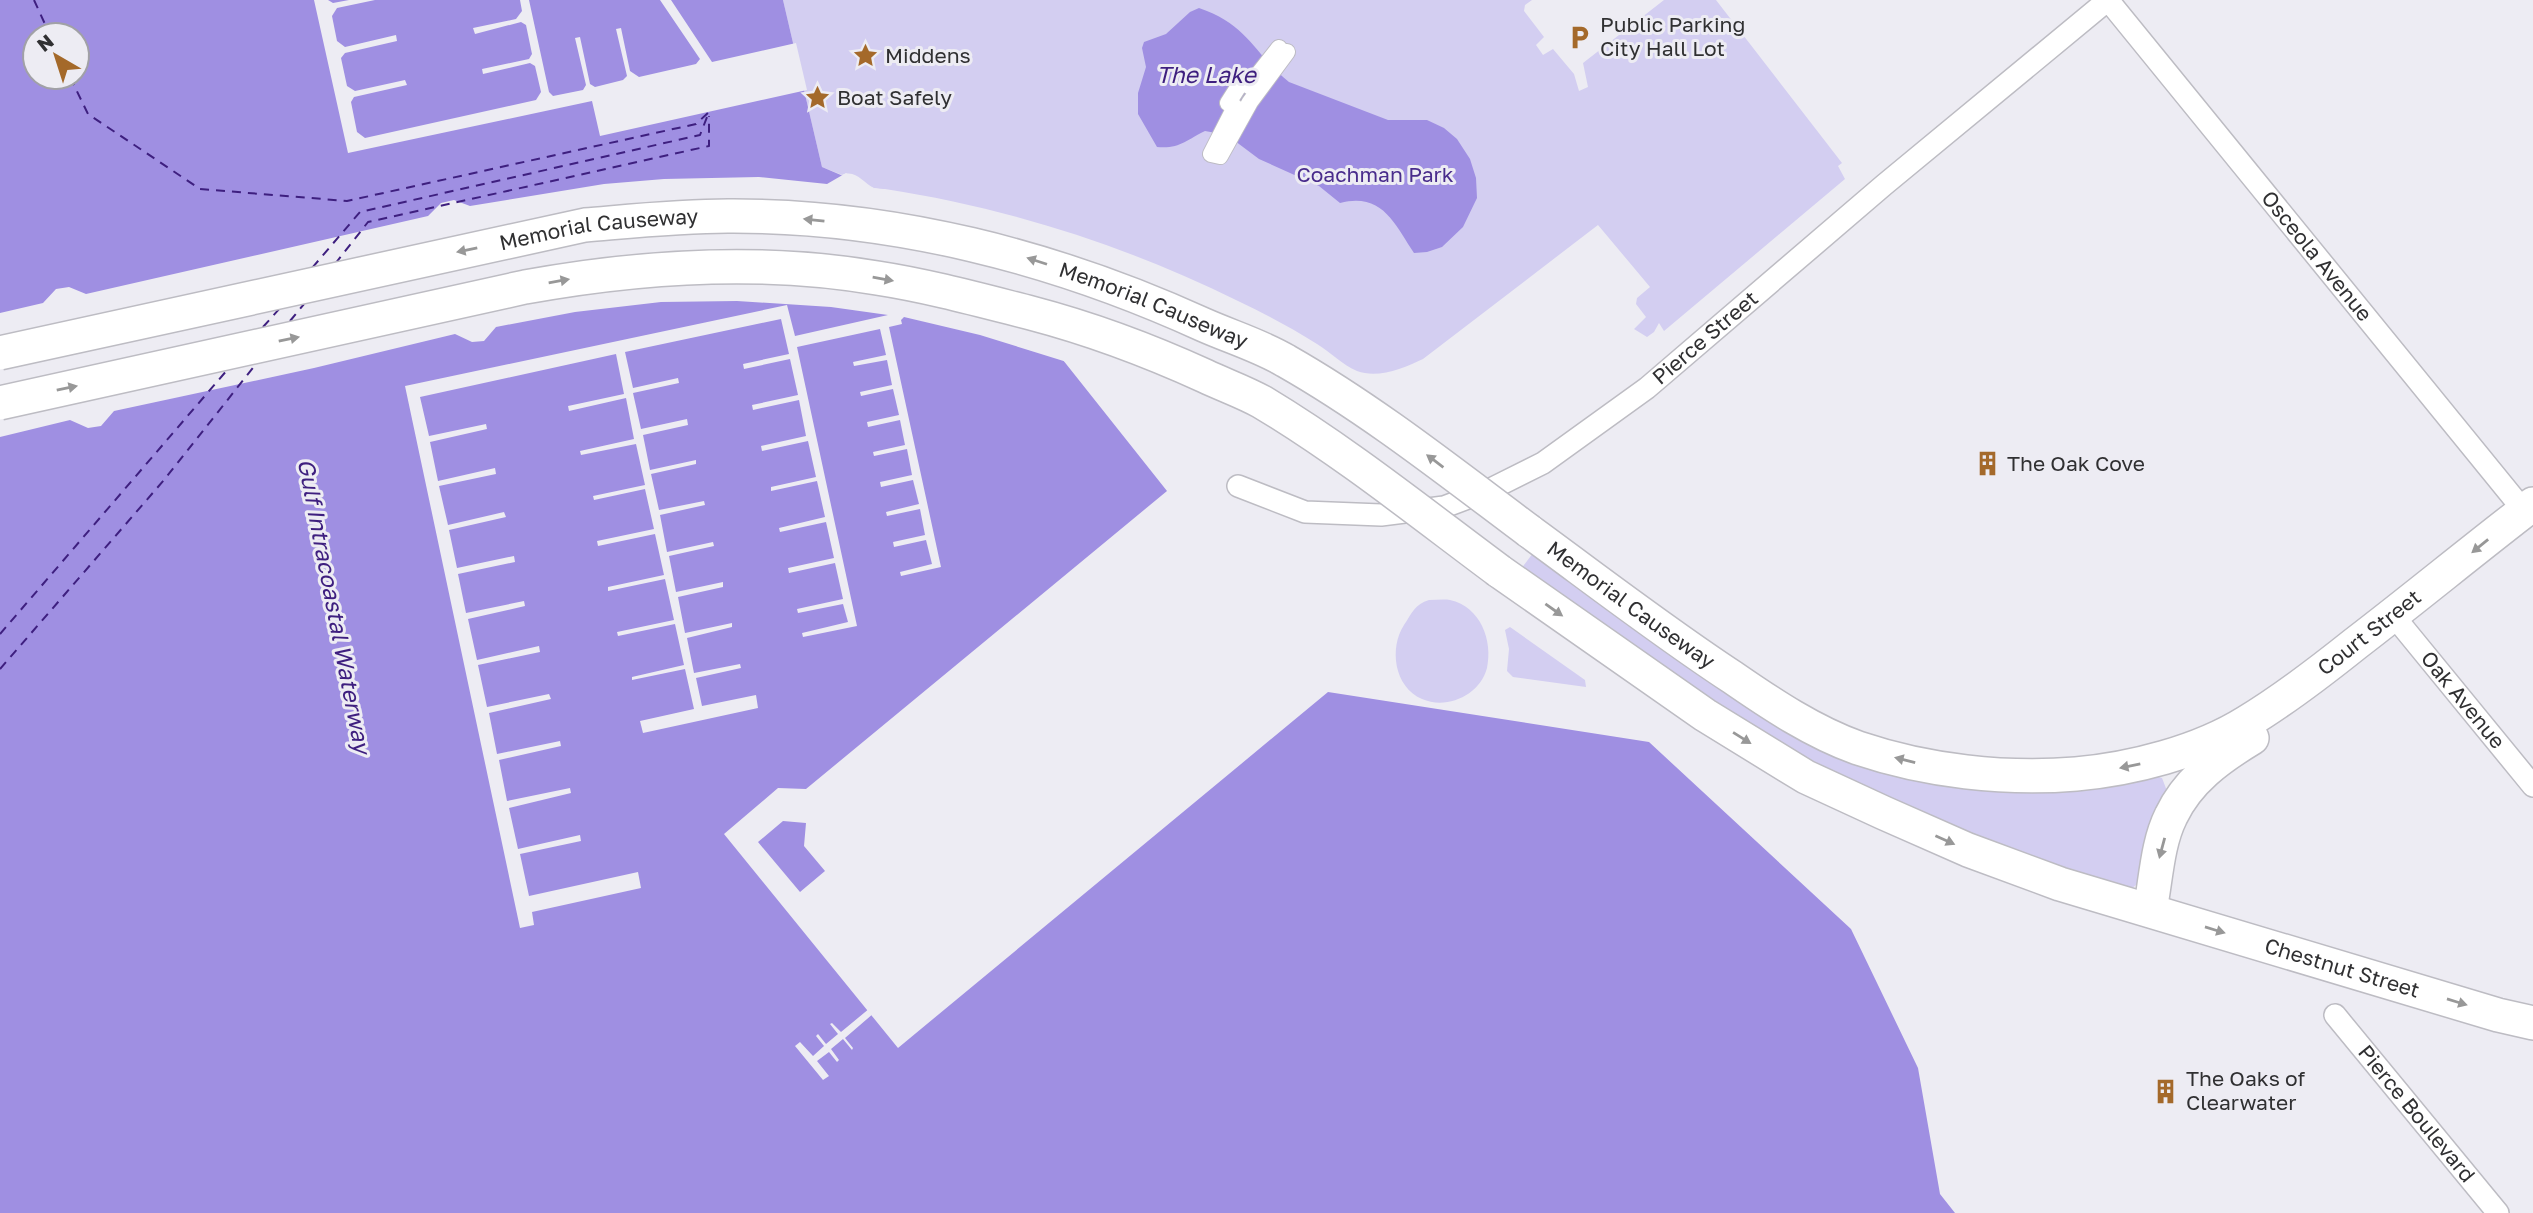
<svg xmlns="http://www.w3.org/2000/svg" width="2533" height="1213" viewBox="0 0 2533 1213" font-family="'Golos Text',sans-serif">
<style>
.green{fill:#d3cef1}
.water{fill:#9f8fe2;fill-rule:evenodd}
.pier{fill:#edecf3}
.lines{fill:none;stroke-linecap:round;stroke-linejoin:round}
.ferry{stroke:#3e1f7f;stroke-width:2;stroke-dasharray:9 7;stroke-linecap:butt}
.pedestrian-casing{stroke:#bdbcc3;stroke-width:18}
.minor-casing{stroke:#bdbcc3;stroke-width:24}
.primary-casing{stroke:#bdbcc3;stroke-width:36}
.pedestrian{stroke:#fff;stroke-width:16}
.minor{stroke:#fff;stroke-width:21}
.primary{stroke:#fff;stroke-width:33}
.primary-bridge-casing{stroke:#bdbcc3;stroke-width:36;stroke-linecap:butt}
.primary-bridge{stroke:#fff;stroke-width:33}
.oneway{fill:#989898}
.labels{text-anchor:middle;stroke-width:6;stroke-linejoin:round;paint-order:stroke}
.poi-label{font-size:21px;fill:#303032;stroke:#edecf3;text-anchor:start}
.park-label{font-size:21px;fill:#492c8c;stroke:#edecf3}
.street-label{font-size:21px;fill:#303032;stroke:#edecf3}
.water-label{font-size:23px;font-style:italic;fill:#3e1f7f;stroke:#edecf3}
</style>
<rect width="100%" height="100%" fill="#edecf3"/>
<g class="green">
<path d="M783,0h749l-7,5 -1,6 20,26 -8,8 7,10 10,-6 21,25 5,17 9,-4 -5,-24 81,-63h52l126,163 -4,3 7,13 -181,152 -5,-8 -5,9 -7,5 -13,-8 12,-12 -10,-13 1,-6 13,-11 -52,-62 -175,134c-19,9 -45,20 -66,12 -14,-6 -27,-19 -40,-27 -25,-16 -52,-30 -79,-43 -111,-55 -230,-93 -353,-112 -4,0 -7,0 -11,-1 -11,-5 -18,-19 -32,-13l-20,-8z"/>
<polygon points="1533,553 1639,631 1954,787 2014,792 2156,776 2162,778 2167,791 2141,881 2131,889 2056,868 1877,797 1760,734 1521,569"/>
<path d="M1429,600c7,0 15,-1 21,0 31,7 43,41 37,68 -7,27 -40,42 -65,31 -28,-12 -33,-51 -18,-74 8,-12 11,-21 25,-25z"/>
<polygon points="1510,627 1585,680 1586,687 1513,677 1507,671 1509,649 1505,630"/>
</g>
<g class="water">
<path d="M0,0h783l39,167 123,52 114,136 108,136 -361,298 -28,-1 -54,46 174,214 430,-356 321,50 202,187 67,139 22,126 15,19h-1955zM35,35h42v42h-42z"/>
<path d="M1199,8c50,17 54,45 90,74l99,38h39l17,8 13,11 13,20 6,19 1,20 -14,29 -21,20 -15,5 -13,1c-19,-28 -31,-61 -74,-50l-21,-17 -60,-27 -32,-24 -22,-4c-19,9 -25,18 -48,16l-19,-33v-21l8,-26 -4,-19 2,-6 22,-8 24,-22z"/>
<polygon points="783,821 806,823 804,846 825,871 800,892 758,842"/>
</g>
<g class="pier">
<polygon points="314,0 328,0 333,3 349,0 375,0 337,8 332,16 337,41 345,47 396,35 397,41 345,53 341,58 347,86 355,91 405,80 407,85 354,97 351,102 357,132 365,138 536,100 541,92 535,66 530,63 483,74 482,69 529,59 532,54 526,25 521,22 475,34 473,28 516,19 522,11 520,0 529,0 549,92 553,96 583,90 586,85 575,38 580,37 590,84 595,87 623,80 627,76 616,29 621,28 630,71 639,77 696,64 700,59 660,0 671,0 712,62 796,43 807,90 600,136 592,101 348,153"/>
<polygon points="846,173 873,188 883,189 948,217 1053,340 1070,363 980,335 904,317 901,320 902,324 889,327 941,567 901,576 900,572 932,564 926,540 894,547 893,542 925,535 920,509 887,516 886,512 919,504 913,480 881,487 880,482 912,475 907,449 874,456 873,452 905,445 900,420 868,427 867,422 899,415 893,389 861,396 860,392 892,385 887,360 854,366 853,362 886,355 880,329 797,347 857,626 803,637 802,633 848,622 843,604 798,613 797,609 843,599 835,563 789,573 788,568 834,558 826,522 780,532 779,528 825,517 817,481 771,491 771,487 816,477 808,441 762,451 761,446 806,436 799,400 753,410 752,405 798,395 790,359 744,369 743,364 789,354 781,319 625,352 633,388 678,378 679,383 633,393 641,429 687,419 688,425 643,435 650,470 696,460 696,464 651,474 659,510 704,501 705,505 660,515 667,552 713,542 714,546 669,556 676,592 723,582 723,587 678,597 685,633 732,623 732,627 687,638 694,673 740,664 741,668 696,678 702,706 756,695 758,708 643,733 640,721 694,709 685,669 632,680 632,677 684,665 675,624 618,636 617,632 674,620 665,579 608,591 608,587 664,575 655,534 598,546 597,541 654,529 645,489 594,500 593,496 645,485 636,444 581,455 580,451 634,439 626,398 569,411 568,406 624,394 616,354 420,397 429,436 486,424 487,429 430,442 438,481 495,468 496,474 439,486 448,525 504,512 506,517 449,530 457,568 514,556 515,562 458,574 466,613 524,601 525,606 468,619 477,660 539,646 540,652 478,665 487,707 549,694 551,699 489,713 497,754 560,741 561,746 499,760 507,801 570,788 571,793 509,808 518,849 580,835 581,841 520,854 529,896 638,872 641,888 532,912 534,925 520,928 405,386 787,305 795,336 888,315 831,307 737,301 661,302 575,312 496,327 484,341 472,342 455,334 314,368 114,411 101,426 88,428 70,420 0,437 0,313 43,303 56,289 69,287 86,294 428,216 441,203 454,200 470,206 604,184 664,179 759,177 827,184"/>
<polygon points="870,1008 874,1013 845,1038 853,1048 852,1050 843,1039 831,1049 839,1060 837,1062 829,1052 817,1061 829,1076 823,1080 795,1046 800,1042 813,1056 824,1046 816,1036 818,1034 826,1044 838,1034 830,1024 832,1023 841,1032"/>
</g>
<g class="lines">
<g class="ferry">
<polyline points="34,0 50,35"/>
<polyline points="70,77 88,114 200,189 347,201 696,124 709,112 700,135 360,212 312,268"/>
<polyline points="335,264 368,222 709,146 709,116"/>
<polyline points="290,321 304,304"/>
<polyline points="263,327 280,308"/>
<polyline points="0,634 228,369"/>
<polyline points="0,669 164,480 256,364"/>
</g>
<defs>
<polyline id="pedestrian" points="1279,48 1249,86 1242,81 1228,103 1235,107 1211,154 1220,156 1250,102 1287,52"/>
<g id="minor">
<path id="s1" d="M1238,486l67,26 76,3 63,-8 45,-17 54,-27 104,-75 237,-203 224,-185 416,511"/>
<path id="s2" d="M2393,615l140,171"/>
<path id="s3" d="M2335,1015l163,198"/>
</g>
<g id="primary">
<path id="s4" d="M1529,531c67,49 133,100 203,146 39,27 81,55 126,71 68,23 147,32 218,26 56,-5 123,-22 171,-52 38,-23 73,-50 108,-78 60,-46 118,-94 178,-140"/>
<path id="s5" d="M1499,571l206,144 101,62 78,36 84,37 92,34 438,131 35,8"/>
<path d="M2150,910c6,-30 7,-66 21,-94 17,-36 48,-58 81,-78"/>
</g>
</defs>
<use href="#pedestrian" class="pedestrian-casing"/>
<use href="#minor" class="minor-casing"/>
<use href="#primary" class="primary-casing"/>
<use href="#pedestrian" class="pedestrian"/>
<use href="#minor" class="minor"/>
<use href="#primary" class="primary"/>
<defs>
<g id="primary-bridge">
<path id="s6" d="M0,353l585,-128c48,-4 95,-9 143,-9 164,-1 327,41 476,109 27,12 57,21 82,36 86,49 164,111 243,170"/>
<path d="M0,403l525,-116c116,-21 235,-29 352,-9 52,8 103,22 154,35 61,16 117,37 174,63 19,9 39,16 57,26 83,50 159,111 237,169"/>
</g>
</defs>
<use href="#primary-bridge" class="primary-bridge-casing"/>
<use href="#primary-bridge" class="primary-bridge"/>
</g>
<defs><path id="oneway-solid" d="M-6-.8H1V-3.2L6.5 0L1 3.2V.8H-6Z" transform="scale(1.75)"/></defs>
<g class="oneway">
<use href="#oneway-solid" transform="translate(814 220) rotate(-174)"/>
<use href="#oneway-solid" transform="translate(467 250) rotate(168)"/>
<use href="#oneway-solid" transform="translate(1037 261) rotate(-162)"/>
<use href="#oneway-solid" transform="translate(883 279) rotate(10)"/>
<use href="#oneway-solid" transform="translate(559 281) rotate(-10)"/>
<use href="#oneway-solid" transform="translate(289 339) rotate(-12)"/>
<use href="#oneway-solid" transform="translate(67 388) rotate(-12)"/>
<use href="#oneway-solid" transform="translate(1435 461) rotate(-143)"/>
<use href="#oneway-solid" transform="translate(2480 546) rotate(141)"/>
<use href="#oneway-solid" transform="translate(1554 610) rotate(35)"/>
<use href="#oneway-solid" transform="translate(1742 738) rotate(32)"/>
<use href="#oneway-solid" transform="translate(1905 760) rotate(-166)"/>
<use href="#oneway-solid" transform="translate(2130 766) rotate(169)"/>
<use href="#oneway-solid" transform="translate(1945 840) rotate(24)"/>
<use href="#oneway-solid" transform="translate(2162 848) rotate(105)"/>
<use href="#oneway-solid" transform="translate(2215 930) rotate(17)"/>
<use href="#oneway-solid" transform="translate(2457 1002) rotate(17)"/>
</g>
<defs>
<symbol id="parking-bare" viewBox="-9 -9 18 18"><path d="M-3.5-5.5H1a3.5 3.5 0 0 1 0 7H-1V5.5H-3.5ZM-1-3.4V-.6H.8a1.4 1.4 0 0 0 0-2.8Z" fill="#a4692a" stroke="#edecf3" stroke-width="2.5" paint-order="stroke"/></symbol>
<symbol id="sight-bare" viewBox="-9 -9 18 18"><path d="M0-6L1.8-2.2L6-1.7L2.9 1.2L3.7 5.4L0 3.3L-3.7 5.4L-2.9 1.2L-6-1.7L-1.8-2.2Z" fill="#a4692a" stroke="#edecf3" stroke-width="2.5" paint-order="stroke"/></symbol>
<symbol id="building-bare" viewBox="-9 -9 18 18"><path d="M-4-6H4V6H1V3H-1V6H-4ZM-2.5-4.3h1.7v1.8h-1.7ZM.8-4.3h1.7v1.8H.8ZM-2.5-1h1.7V.8h-1.7ZM.8-1h1.7V.8H.8Z" fill="#a4692a" stroke="#edecf3" stroke-width="2.5" paint-order="stroke"/></symbol>
</defs>
<g fill-rule="evenodd">
<use href="#parking-bare" x="1562" y="20" width="35" height="35"/>
<use href="#sight-bare" x="848" y="38" width="35" height="35"/>
<use href="#sight-bare" x="800" y="80" width="35" height="35"/>
<use href="#building-bare" x="1970" y="446" width="35" height="35"/>
<use href="#building-bare" x="2148" y="1074" width="35" height="35"/>
</g>
<g class="labels">
<g class="poi-label">
<text x="1600" y="32">Public Parking<tspan x="1600" dy="24">City Hall Lot</tspan></text>
<text x="885" y="63">Middens</text>
<text x="837" y="105">Boat Safely</text>
<text x="2007" y="471">The Oak Cove</text>
<text x="2186" y="1086">The Oaks of<tspan x="2186" dy="24">Clearwater</tspan></text>
</g>
<g class="park-label">
<text x="1375" y="182">Coachman Park</text>
</g>
<g class="street-label">
<text dy="7" stroke="none"><textPath href="#s6" startOffset="612">Memorial Causeway</textPath></text>
<text dy="7" stroke="none"><textPath href="#s1" startOffset="1381">Osceola Avenue</textPath></text>
<text dy="7" stroke="none"><textPath href="#s6" startOffset="1180">Memorial Causeway</textPath></text>
<text dy="7" stroke="none"><textPath href="#s1" startOffset="525">Pierce Street</textPath></text>
<text dy="7" stroke="none"><textPath href="#s4" startOffset="126">Memorial Causeway</textPath></text>
<text dy="7" stroke="none"><textPath href="#s4" startOffset="948">Court Street</textPath></text>
<text dy="7" stroke="none"><textPath href="#s2" startOffset="110">Oak Avenue</textPath></text>
<text dy="7" stroke="none"><textPath href="#s5" startOffset="940">Chestnut Street</textPath></text>
<text dy="7" stroke="none"><textPath href="#s3" startOffset="128">Pierce Boulevard</textPath></text>
</g>
<g class="water-label">
<text x="1206" y="83">The Lake</text>
<text transform="translate(334 606) rotate(79)" y="8">Gulf Intracoastal Waterway</text>
</g>
</g>
<g transform="translate(56 56) rotate(321)"><circle r="33" fill="#edecf3" stroke="#a1a1a6" stroke-width="2"/>
<path d="M0-5L12 26L0 18L-12 26Z" fill="#a4692a"/>
<text y="-10" font-size="19" font-weight="bold" text-anchor="middle" fill="#303032">N</text>
</g>
</svg>
